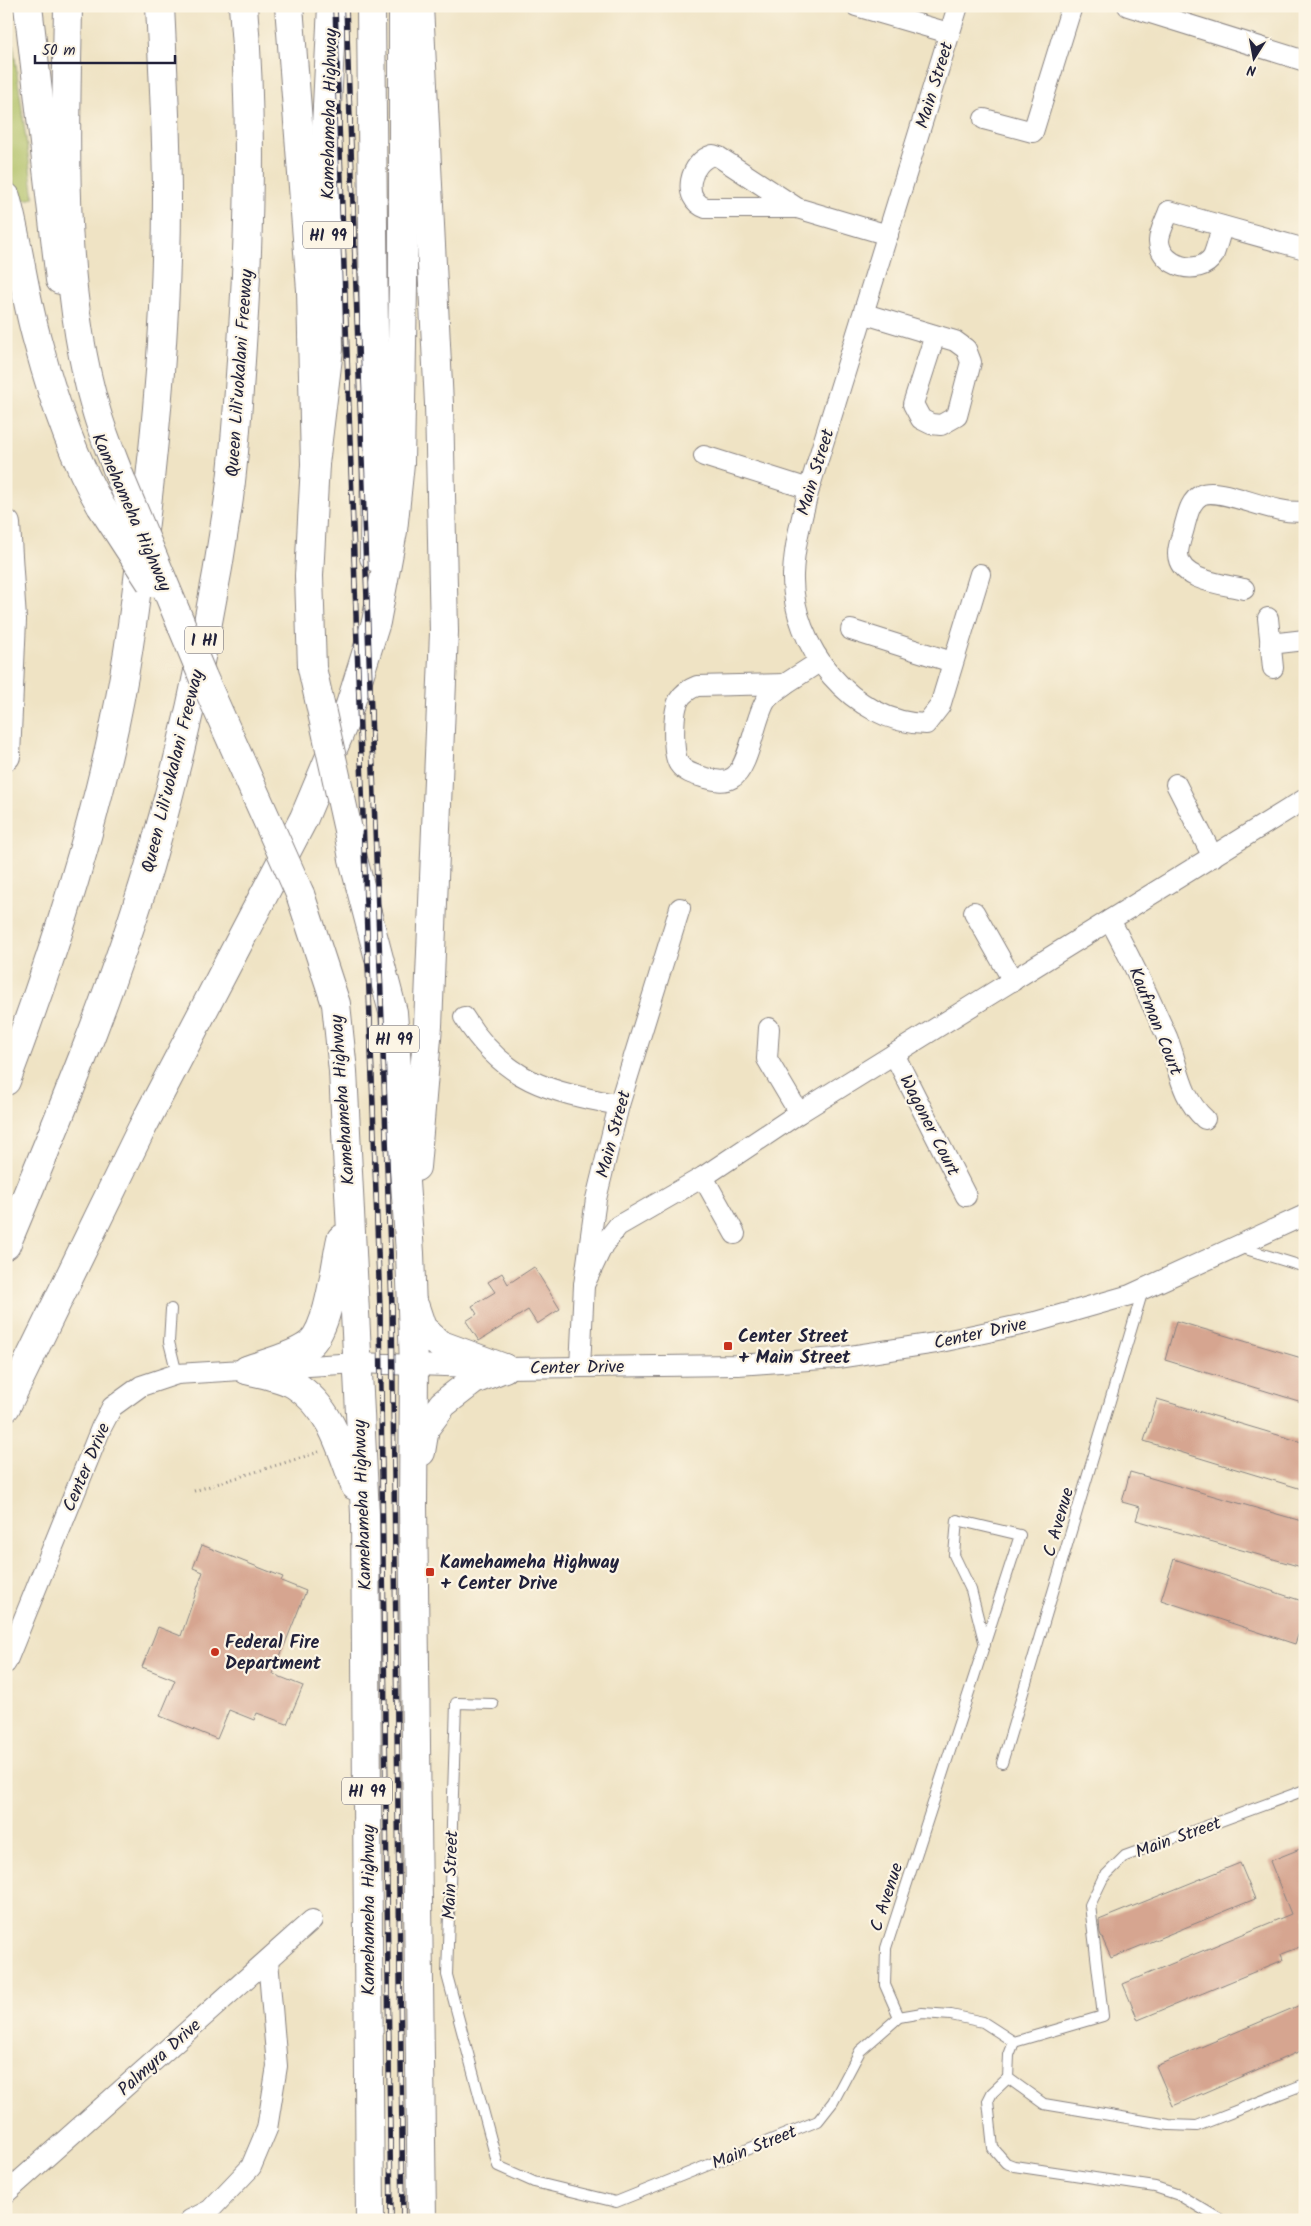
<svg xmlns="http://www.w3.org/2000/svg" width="1311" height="2226" viewBox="0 0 1311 2226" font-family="Kalam,sans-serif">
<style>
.green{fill:#acbd61;stroke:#67704e}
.building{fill:#d6a590}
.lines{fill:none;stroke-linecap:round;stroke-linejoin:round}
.service-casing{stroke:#888280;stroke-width:12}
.minor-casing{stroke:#888280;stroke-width:22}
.primary-casing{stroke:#888280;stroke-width:30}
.motorway-casing{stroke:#888280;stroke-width:30}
.path{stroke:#888280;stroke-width:3;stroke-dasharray:1 4;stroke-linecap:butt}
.service{stroke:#fff;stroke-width:10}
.minor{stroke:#fff;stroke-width:20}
.primary{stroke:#fff;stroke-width:28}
.motorway{stroke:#fff;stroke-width:28}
.rail-casing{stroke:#22223b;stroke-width:5.5}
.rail{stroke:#fcf5e5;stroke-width:4;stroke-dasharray:11;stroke-linecap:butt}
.primary-bridge-casing{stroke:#888280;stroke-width:30;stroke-linecap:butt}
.primary-bridge{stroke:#fff;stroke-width:28}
.poi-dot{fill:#c8321e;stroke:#fcf5e5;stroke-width:2}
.labels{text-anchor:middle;stroke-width:4.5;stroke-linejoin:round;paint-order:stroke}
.shield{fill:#fcf5e5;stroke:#63616e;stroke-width:1}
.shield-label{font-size:16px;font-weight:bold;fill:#22223b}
.street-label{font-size:18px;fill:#22223b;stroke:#fcf5e5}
.poi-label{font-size:18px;font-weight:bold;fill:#22223b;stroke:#fcf5e5;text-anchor:start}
</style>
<rect width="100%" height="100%" fill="#fcf5e5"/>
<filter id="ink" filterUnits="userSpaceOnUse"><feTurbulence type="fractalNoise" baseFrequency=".02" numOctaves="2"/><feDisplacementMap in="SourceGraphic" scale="10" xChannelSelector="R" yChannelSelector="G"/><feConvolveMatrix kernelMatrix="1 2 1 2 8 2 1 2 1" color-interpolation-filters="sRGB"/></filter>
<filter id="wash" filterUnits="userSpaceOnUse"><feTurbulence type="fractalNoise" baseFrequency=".0096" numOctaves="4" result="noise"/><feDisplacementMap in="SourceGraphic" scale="20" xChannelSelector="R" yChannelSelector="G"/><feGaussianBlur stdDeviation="1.12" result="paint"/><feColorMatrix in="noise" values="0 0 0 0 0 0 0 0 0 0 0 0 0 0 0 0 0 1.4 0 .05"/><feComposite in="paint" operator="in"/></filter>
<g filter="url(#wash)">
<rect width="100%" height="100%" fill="#efe3c4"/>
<polygon class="green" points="6,6 8,6 34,198 18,201 6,154"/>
<g id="blocks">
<g class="building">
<polygon points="534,1267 560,1309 537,1324 528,1310 479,1341 466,1321 477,1314 472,1306 495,1292 488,1282 502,1273 508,1284"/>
<polygon points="1176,1321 1305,1359 1305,1403 1165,1360"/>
<polygon points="1157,1399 1305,1443 1305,1490 1144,1441"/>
<polygon points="1130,1472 1305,1522 1305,1568 1136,1520 1140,1507 1122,1502"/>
<polygon points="202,1545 283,1577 281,1581 306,1591 273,1674 303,1686 287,1724 257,1713 254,1720 229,1710 217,1739 160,1716 175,1680 142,1667 158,1627 181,1636 203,1572 193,1568"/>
<polygon points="1174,1559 1305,1602 1305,1615 1295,1644 1161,1600"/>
<polygon points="1305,1847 1305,1945 1281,1954 1283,1960 1138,2020 1123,1984 1291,1914 1270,1861"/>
<polygon points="1240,1863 1255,1899 1111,1958 1100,1933 1099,1920"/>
<polygon points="1305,2003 1305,2049 1173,2106 1156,2066"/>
</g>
</g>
</g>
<g filter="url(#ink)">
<use href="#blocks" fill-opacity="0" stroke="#888280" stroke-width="1"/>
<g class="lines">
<defs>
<g id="service">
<polyline points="1239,1247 1305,1267"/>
<polyline points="171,1309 169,1342 177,1374"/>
<polyline points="493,1704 456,1703 447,1975 498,2166 534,2182 616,2202 818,2121 833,2102 860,2051 899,2017 922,2013 951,2015 983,2022 1014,2042 1103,2016 1090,1905 1103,1878 1125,1856 1305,1790"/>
<polyline points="1002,1763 1143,1290"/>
<polyline points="899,2017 885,1985 886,1948 1020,1535 957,1520 954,1555 971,1590 985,1645"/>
<polyline points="1014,2042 1009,2055 1008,2078 992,2093 988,2101 993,2148 1006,2163 1014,2166 1155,2187 1179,2195 1221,2220"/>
<polyline points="1008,2078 1044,2104 1169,2125 1197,2126 1305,2084"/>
</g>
<g id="minor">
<polyline points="856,6 949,33"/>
<path d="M958,6l-149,483c-7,28 -15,56 -16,86 -2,71 60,148 133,149l14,-18 40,-132"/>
<polyline points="1128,6 1305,61"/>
<polyline points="984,119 1033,132 1072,6"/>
<path d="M797,208l-78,-51 -6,-2c-23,6 -33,44 -7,53h91l91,27"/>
<path d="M1223,226c-4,9 -6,21 -10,30 -14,22 -53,10 -54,-15 0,-9 7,-21 10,-30l136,38"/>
<polyline points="865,314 955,341 966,349 971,362 957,416 941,425 931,424 921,419 913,404 935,335"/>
<polyline points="704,456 809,489"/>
<path d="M1244,589c-20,-5 -65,-8 -66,-35 0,-10 5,-20 7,-30 3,-10 5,-23 16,-29 20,-10 73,22 104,16"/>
<polyline points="1268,618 1273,668"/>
<polyline points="851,630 952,662"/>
<polyline points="1270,644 1305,640"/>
<path d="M785,684c-6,5 -16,11 -20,18 -11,19 -16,67 -33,76 -9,5 -17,2 -26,0 -10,-3 -21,-5 -27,-14 -7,-10 -6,-53 0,-64 4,-7 10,-11 18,-14z"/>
<polyline points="785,684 819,662"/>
<polyline points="1176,784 1213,857"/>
<polyline points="974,912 1013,981"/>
<path d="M1110,920c21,39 39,77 57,117 12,30 13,60 38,82"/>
<path d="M464,1017c41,65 84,74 155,88"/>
<polyline points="769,1028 767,1059 799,1113"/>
<polyline points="894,1054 966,1196"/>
<polyline points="703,1177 735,1234"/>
<polyline points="584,1285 603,1245 618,1226 703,1177 799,1113 1305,799"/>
<polyline points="580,1367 584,1285 596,1199 619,1105 680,908"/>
<polyline points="6,1663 101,1428 112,1407 141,1386 177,1374 357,1363 504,1368 738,1365 837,1358 936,1343 1035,1322 1130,1295 1305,1215"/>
<polyline points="6,2193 312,1920"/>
<polyline points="190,2220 210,2210 251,2167 267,2129 277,2066 268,1960"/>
</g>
<g id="primary">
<polyline points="28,6 60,280"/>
<path d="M6,197c13,48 18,98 32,146 15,56 34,113 63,163"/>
<polyline points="309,576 315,464 329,349 326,126 332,6"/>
<polyline points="348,830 353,859 393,1012 410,1253 414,1365 413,1506 422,2220"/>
<polyline points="300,894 336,1004 343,1071 365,1514 370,2220"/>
<polyline points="416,1167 428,1026 444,632 439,404 419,6"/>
<polyline points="415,1307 422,1328 439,1344 504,1368"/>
<path d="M247,1370c18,-7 50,-14 64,-27 19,-19 24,-78 30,-104"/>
<path d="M247,1370c14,4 35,7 48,15 36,23 46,63 60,101"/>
<polyline points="421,1452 425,1428 443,1404 474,1380 504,1368"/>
</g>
<g id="motorway">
<path d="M68,6c-2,132 -9,277 28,404 7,25 17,48 26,72"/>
<polyline points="289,6 311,290 315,464"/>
<polyline points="371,6 375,448 374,557"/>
<polyline points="6,524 12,620 6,756"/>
<path d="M6,1081c44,-116 83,-236 109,-358 14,-66 22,-133 30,-201 13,-107 22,-215 22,-323 0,-64 -4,-129 -7,-193"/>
<path d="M6,1245c52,-124 104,-248 143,-378 35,-120 62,-244 80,-369 8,-61 11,-123 15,-185 6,-102 8,-204 -1,-307"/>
<polyline points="6,1407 142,1128 304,818 346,718 376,622 393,531 400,463 403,284 403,6"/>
</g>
</defs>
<use href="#service" class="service-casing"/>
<use href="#minor" class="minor-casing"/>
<use href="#primary" class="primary-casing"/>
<use href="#motorway" class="motorway-casing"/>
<polyline class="path" points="194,1491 319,1452"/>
<use href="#service" class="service"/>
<use href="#minor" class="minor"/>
<use href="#primary" class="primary"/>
<use href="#motorway" class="motorway"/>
<defs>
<g id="rail">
<polyline points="335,6 380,1309 391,2220"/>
<polyline points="346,6 392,1307 403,2220"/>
</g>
</defs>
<use href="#rail" class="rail-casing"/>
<use href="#rail" class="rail"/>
<defs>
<g id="primary-bridge">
<polyline points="122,482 203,677 300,894"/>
<polyline points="101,506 151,583"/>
<polyline points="309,576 312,668 348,830"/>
</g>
</defs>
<use href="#primary-bridge" class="primary-bridge-casing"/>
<use href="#primary-bridge" class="primary-bridge"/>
</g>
</g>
<g class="poi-dot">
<rect x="723" y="1341" width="10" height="10" rx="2.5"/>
<rect x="425" y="1567" width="10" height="10" rx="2.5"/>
<circle cx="215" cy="1652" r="5"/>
</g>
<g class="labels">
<g class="shield">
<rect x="303" y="221.5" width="50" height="27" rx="4"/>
<rect x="185" y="626.5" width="38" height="27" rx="4"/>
<rect x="369" y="1025.5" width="50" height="27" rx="4"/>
<rect x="342" y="1777.5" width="50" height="27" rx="4"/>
</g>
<g class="shield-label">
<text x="328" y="241">HI 99</text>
<text x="204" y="646">I H1</text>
<text x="394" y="1045">HI 99</text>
<text x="367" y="1797">HI 99</text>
</g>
<g class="street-label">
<text transform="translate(934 85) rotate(-73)" y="6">Main Street</text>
<text transform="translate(329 114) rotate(-89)" y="6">Kamehameha Highway</text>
<text transform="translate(239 373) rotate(-86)" y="6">Queen Liliʻuokalani Freeway</text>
<text transform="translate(815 472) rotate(-73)" y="6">Main Street</text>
<text transform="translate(132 512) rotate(66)" y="6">Kamehameha Highway</text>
<text transform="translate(172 771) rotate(-76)" y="6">Queen Liliʻuokalani Freeway</text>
<text transform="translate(1156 1021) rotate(68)" y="6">Kaufman Court</text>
<text transform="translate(342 1100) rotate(-94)" y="6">Kamehameha Highway</text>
<text transform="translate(930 1125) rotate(63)" y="6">Wagoner Court</text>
<text transform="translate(613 1134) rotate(-75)" y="6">Main Street</text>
<text transform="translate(980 1333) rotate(-12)" y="6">Center Drive</text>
<text transform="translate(577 1367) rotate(-1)" y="6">Center Drive</text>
<text transform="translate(86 1467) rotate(-67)" y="6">Center Drive</text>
<text transform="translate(362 1505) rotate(-92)" y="6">Kamehameha Highway</text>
<text transform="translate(1058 1522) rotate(-74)" y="6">C Avenue</text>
<text transform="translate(1178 1837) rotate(-20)" y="6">Main Street</text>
<text transform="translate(450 1875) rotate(-88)" y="6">Main Street</text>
<text transform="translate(886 1897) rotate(-72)" y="6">C Avenue</text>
<text transform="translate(368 1910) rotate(-90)" y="6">Kamehameha Highway</text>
<text transform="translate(159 2057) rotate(-42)" y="6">Palmyra Drive</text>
<text transform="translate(754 2147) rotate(-22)" y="6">Main Street</text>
</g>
<g class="poi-label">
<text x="738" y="1342">Center Street<tspan x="738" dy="21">+ Main Street</tspan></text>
<text x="440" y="1568">Kamehameha Highway<tspan x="440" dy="21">+ Center Drive</tspan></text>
<text x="225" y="1648">Federal Fire<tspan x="225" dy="21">Department</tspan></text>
</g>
</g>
<rect width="1311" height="2226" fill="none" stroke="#fcf5e5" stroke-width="25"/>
<g transform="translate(1254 58) rotate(191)" stroke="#fcf5e5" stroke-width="4" paint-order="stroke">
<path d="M0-4L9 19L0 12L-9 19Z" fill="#22223b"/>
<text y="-8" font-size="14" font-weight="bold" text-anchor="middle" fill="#22223b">N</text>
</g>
<path d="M35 55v8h140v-8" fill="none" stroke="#22223b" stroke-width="2.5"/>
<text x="42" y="55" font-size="15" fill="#22223b" stroke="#fcf5e5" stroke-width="4" paint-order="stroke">50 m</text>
</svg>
